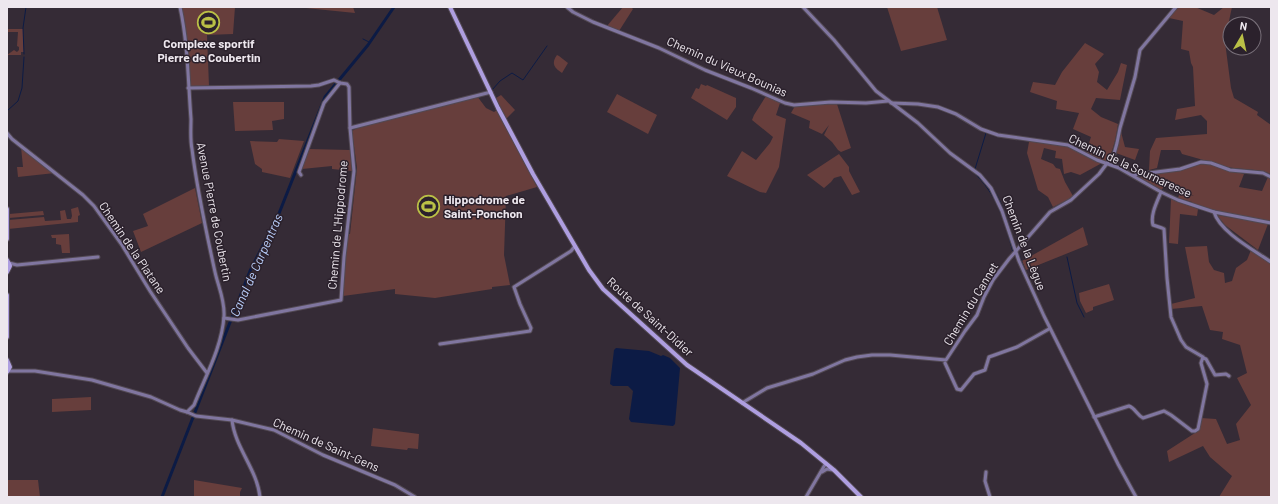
<svg xmlns="http://www.w3.org/2000/svg" width="1278" height="504" viewBox="0 0 1278 504" font-family="Barlow,sans-serif">
<style>
.green{fill:#673e3c}
.water{fill:#0c1b45}
.lines{fill:none;stroke-linecap:round;stroke-linejoin:round}
.stream{stroke:#0c1b45;stroke-width:1}
.canal{stroke:#0c1b45;stroke-width:3}
.street-casing{stroke:#524953;stroke-width:5}
.secondary-casing{stroke:#524953;stroke-width:6}
.street{stroke:#8076a0;stroke-width:3}
.secondary{stroke:#ae9ee0;stroke-width:4}
.labels{text-anchor:middle;stroke-width:3;stroke-linejoin:round;paint-order:stroke}
.poi-label{font-size:12px;font-weight:bold;fill:#ede7ee;stroke:#2b212c}
.street-label{font-size:12px;fill:#ede7ee;stroke:#2b212c}
.water-label{font-size:13px;font-style:italic;fill:#b9cefb;stroke:#2b212c}
</style>
<rect width="100%" height="100%" fill="#352b36"/>
<g class="green">
<polygon points="181,7 235,7 233,34 207,35 209,86 190,87 188,43"/>
<polygon points="296,7 353,7 355,13"/>
<polygon points="623,7 631,7 633,9 619,31 607,26"/>
<polygon points="887,7 937,7 947,40 901,51"/>
<path d="M1177,7h18l19,8 10,-8h8l-3,14 1,17h-4l-1,4 6,46 3,10 24,14 -1,3 14,10v49c-14,-6 -29,-4 -43,-7 -16,-4 -30,-9 -46,-13l-2,-4h-19l-4,18 -8,2 1,-19 6,-13 51,-4v-13l-6,-6 -26,5 2,-11 18,-3 -2,-39 -2,-4 -2,-12 -8,-2 2,-28 -14,-3z"/>
<polygon points="7,29 23,29 24,52 21,52 21,55 7,55 14,50 17,52 19,50 19,47 17,46 18,32 7,32"/>
<path d="M1085,43l19,11 -9,10 4,8 -2,10 10,8 11,-18 3,-9 6,2 -7,35 -24,-2 -5,11 10,8 17,7c-2,13 -4,24 -10,36l-5,2 -17,-10 5,-15 -18,-8 6,-16 -23,-4 1,-8 -27,-9 3,-10 22,3 7,-13z"/>
<path d="M557,55l2,1 9,7 -6,10c-8,-5 -11,-10 -5,-18z"/>
<polygon points="701,84 706,86 707,85 736,98 736,107 727,120 691,98 696,88 699,89"/>
<polygon points="617,94 657,115 648,134 607,112"/>
<polygon points="501,95 515,110 506,119 496,98"/>
<polygon points="477,96 486,108 494,112 497,110 537,187 506,196 504,255 510,285 492,287 492,289 435,298 395,294 395,289 343,296 344,272 348,234 350,234 357,168 352,131 359,127"/>
<polygon points="766,96 780,103 776,115 786,119 779,167 766,193 760,192 727,176 742,151 756,160 770,143 773,137 752,120 754,115"/>
<polygon points="233,102 284,102 284,119 272,121 273,130 235,131"/>
<polygon points="833,103 837,104 851,148 841,152 838,150 832,142 824,135 829,125 822,134 809,128 810,121 791,113 795,106"/>
<polygon points="1121,132 1125,147 1139,149 1135,160 1116,153"/>
<polygon points="279,139 304,141 290,178 262,172 262,169 255,164 250,141 277,142"/>
<polygon points="1034,140 1060,144 1076,149 1102,163 1080,175 1071,172 1064,174 1062,159 1055,158 1056,151 1044,148 1041,159 1053,164 1056,168 1060,169 1065,182 1073,196 1071,198 1053,207 1048,197 1038,190 1027,153 1029,142"/>
<polygon points="21,147 48,170 55,173 18,177 17,167 23,167"/>
<polygon points="309,149 350,150 352,171 332,169 332,166 302,169"/>
<polygon points="839,154 849,167 849,171 860,192 852,195 841,176 834,178 831,182 824,188 807,175"/>
<polygon points="1198,164 1209,164 1244,174 1239,187 1262,191 1268,177 1271,179 1271,221 1213,210 1192,204 1192,202 1178,198 1180,192 1194,196 1192,201 1194,196 1180,188 1170,181 1160,191 1138,178 1159,173 1180,171"/>
<polygon points="195,188 202,223 141,252 133,231 148,226 143,214"/>
<polygon points="1171,199 1198,209 1197,216 1180,214 1178,244 1169,243"/>
<polygon points="78,207 80,215 78,216 78,222 8,229 8,220 44,217 45,221 61,220 60,211 65,210 67,219 71,219 72,216 71,209"/>
<polygon points="43,211 44,215 9,218 9,214"/>
<polygon points="1217,215 1268,224 1258,250 1225,225"/>
<polygon points="1083,227 1088,245 1026,270 1022,261"/>
<polygon points="69,234 70,253 62,253 61,245 56,244 56,238 52,238 51,235"/>
<polygon points="1207,246 1209,262 1214,270 1224,273 1225,283 1232,281 1236,268 1247,260 1251,250 1271,262 1271,497 1219,497 1232,476 1210,457 1203,446 1169,462 1167,451 1198,431 1201,418 1216,419 1227,444 1240,440 1236,424 1251,405 1237,378 1247,373 1240,345 1222,339 1223,332 1210,330 1202,306 1171,309 1171,304 1195,298 1185,247"/>
<polygon points="1109,284 1114,300 1093,307 1093,310 1086,313 1080,301 1079,293"/>
<polygon points="91,397 91,410 52,412 52,399"/>
<polygon points="373,428 419,434 418,449 408,448 407,450 371,446"/>
<polygon points="7,480 38,480 40,497 7,497"/>
<polygon points="194,480 242,488 240,492 240,497 194,497"/>
</g>
<polygon class="water" points="616,348 649,351 661,356 663,355 670,358 680,368 675,424 673,426 631,422 629,419 633,391 628,386 613,386 610,384 614,350"/>
<g class="lines">
<g class="stream">
<polyline points="363,39 369,42"/>
<polyline points="24,54 23,28 26,7"/>
<polyline points="482,70 492,90 500,81 512,73 523,80 547,46"/>
<polyline points="7,111 18,101 22,88 24,57"/>
<path d="M986,133l-11,36c25,18 32,51 41,79"/>
<path d="M973,172c24,21 32,51 40,80"/>
<polyline points="1018,252 1025,270"/>
<polyline points="1067,257 1077,303 1084,317"/>
</g>
<polyline class="canal" points="162,497 250,271 278,216 325,97 368,45 394,7"/>
<defs>
<g id="street">
<path d="M180,7c8,37 8,74 11,112 0,10 -1,20 1,30 5,41 14,82 23,123 3,14 10,28 9,44 -2,31 -19,61 -30,89l-7,7"/>
<polyline points="567,7 573,12 593,22 659,48 705,70 751,88 785,103 794,105 831,102 866,103 888,101"/>
<polyline points="803,7 834,40 876,91 918,123 950,153 980,175 991,188 1002,211 1019,261 1044,316 1118,464 1136,497"/>
<polyline points="188,88 311,86 319,85 334,80 340,83 347,84 349,87 350,128 354,171 344,257 341,300 238,320 224,318"/>
<polyline points="891,103 918,104 938,107 956,114 981,129 998,135 1068,145 1097,160 1119,168 1161,192 1178,200 1214,212 1271,223"/>
<polyline points="350,128 491,92"/>
<polyline points="7,133 12,139 83,195 94,206 122,245 150,291 188,348 207,373"/>
<polyline points="301,175 299,172 303,161 324,103 340,83"/>
<polyline points="1133,175 1180,169 1201,162 1211,163 1230,170 1263,173 1271,177"/>
<path d="M1214,212c6,20 40,38 57,50"/>
<polyline points="9,263 17,265 98,257"/>
<polyline points="440,344 530,331 531,328 520,304 514,287 571,251 575,246"/>
<polyline points="1203,358 1206,359 1215,375 1226,374 1229,376"/>
<polyline points="945,363 957,389 961,390 974,374 985,370 989,357 1017,347 1049,329"/>
<polyline points="8,371 35,371 92,380 151,397 180,410 187,412 196,416 232,420 274,430 323,455 395,485 415,497"/>
<polyline points="742,403 767,388 813,374 845,360 857,357 872,355 890,355 946,360 965,331 977,315 984,297 993,280 1009,259 1050,212 1071,200 1099,174 1114,154 1117,143 1120,128 1135,77 1140,50 1176,7"/>
<path d="M1094,417l35,-11c6,2 8,9 14,12l21,-7 7,4 21,16h3l3,-2 9,-45 -6,-21 2,-6 -17,-10 -5,-7 -10,-23 -4,-39 -3,-49 -2,-1 -9,-3c-3,-10 4,-23 8,-33"/>
<path d="M232,420c3,28 25,49 28,77"/>
<polyline points="822,472 827,469 833,470"/>
<polyline points="986,472 985,481 990,497"/>
<polyline points="806,497 826,463"/>
</g>
<g id="secondary">
<polyline points="450,7 498,108 533,174 589,270 603,289 687,365 801,443 834,470 861,497"/>
<polyline points="7,209 7,239"/>
<polyline points="7,260 10,266 7,272"/>
<polyline points="7,295 7,337"/>
<polyline points="7,360 10,367 7,372"/>
</g>
</defs>
<use href="#street" class="street-casing"/>
<use href="#secondary" class="secondary-casing"/>
<use href="#street" class="street"/>
<use href="#secondary" class="secondary"/>
</g>
<defs>
<symbol id="stadium-ring" viewBox="-11 -11 22 22"><circle r="9.5" fill="#2b212c" stroke="#bac046" stroke-width="1.5"/><path d="M0-5a6.5 5 0 1 0 0 10a6.5 5 0 1 0 0-10ZM-3.5-1.8h7v3.6h-7Z" fill="#bac046"/></symbol>
</defs>
<g fill-rule="evenodd">
<use href="#stadium-ring" x="196" y="10" width="25" height="25"/>
<use href="#stadium-ring" x="416" y="194" width="25" height="25"/>
</g>
<g class="labels">
<g class="poi-label">
<text x="209" y="48">Complexe sportif<tspan x="209" dy="14">Pierre de Coubertin</tspan></text>
<text x="444" y="204" text-anchor="start">Hippodrome de<tspan x="444" dy="14">Saint-Ponchon</tspan></text>
</g>
<g class="street-label">
<text transform="translate(727 67) rotate(24)" y="4">Chemin du Vieux Bounias</text>
<text transform="translate(1130 166) rotate(25)" y="4">Chemin de la Sournaresse</text>
<text transform="translate(214 212) rotate(79)" y="4">Avenue Pierre de Coubertin</text>
<text transform="translate(338 225) rotate(-85)" y="4">Chemin de L'Hippodrome</text>
<text transform="translate(1024 243) rotate(69)" y="4">Chemin de la Lègue</text>
<text transform="translate(132 248) rotate(56)" y="4">Chemin de la Platane</text>
<text transform="translate(971 304) rotate(-59)" y="4">Chemin du Cannet</text>
<text transform="translate(650 317) rotate(42)" y="4">Route de Saint-Didier</text>
<text transform="translate(326 445) rotate(24)" y="4">Chemin de Saint-Gens</text>
</g>
<g class="water-label">
<text transform="translate(256 265) rotate(-66)" y="5">Canal de Carpentras</text>
</g>
</g>
<rect width="1278" height="504" fill="none" stroke="#ede7ee" stroke-width="16"/>
<g transform="translate(1242 36) rotate(9)"><circle r="19" fill="#2b212c" stroke="#79707a"/>
<path d="M0-3L7 15L0 10L-7 15Z" fill="#bac046"/>
<text y="-6" font-size="11" font-weight="bold" text-anchor="middle" fill="#ede7ee">N</text>
</g>
</svg>
